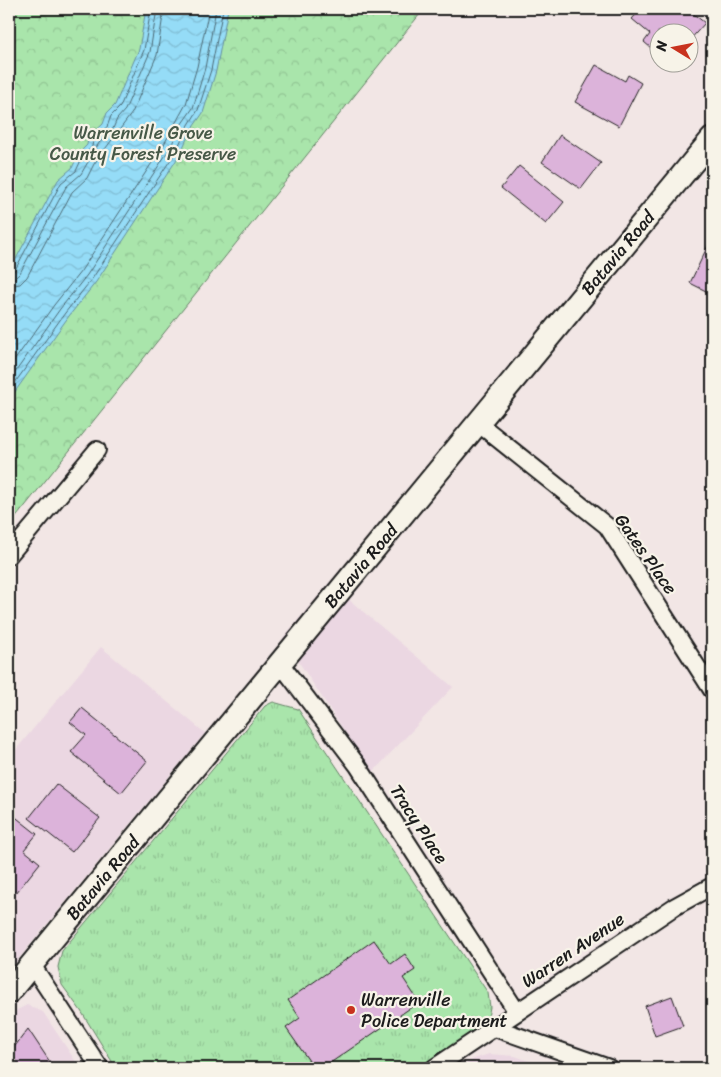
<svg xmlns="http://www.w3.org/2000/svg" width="721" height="1077" viewBox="0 0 721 1077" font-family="Sriracha,sans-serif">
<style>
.built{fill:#ebd7e2}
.grass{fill:url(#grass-tufts);stroke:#628064}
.park{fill:url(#park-crowns);stroke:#628064}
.water{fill:url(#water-waves);stroke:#658f9f}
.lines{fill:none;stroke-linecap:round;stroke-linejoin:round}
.shore{stroke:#4c6974;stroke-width:1}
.building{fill:#dcb3da;stroke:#1c1c1c}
.minor-casing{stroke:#1c1c1c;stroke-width:20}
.secondary-casing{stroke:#1c1c1c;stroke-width:26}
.minor{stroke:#f7f3e8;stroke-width:16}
.secondary{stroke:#f7f3e8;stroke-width:22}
.poi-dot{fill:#c8321e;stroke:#f7f3e8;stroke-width:2}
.labels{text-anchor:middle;stroke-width:4.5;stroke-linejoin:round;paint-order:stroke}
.park-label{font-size:18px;fill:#465847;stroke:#f7f3e8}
.street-label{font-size:18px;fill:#1c1c1c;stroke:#f7f3e8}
.poi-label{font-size:18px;fill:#1c1c1c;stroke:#f7f3e8;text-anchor:start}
</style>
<defs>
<pattern id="grass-tufts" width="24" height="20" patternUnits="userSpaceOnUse" patternTransform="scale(1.25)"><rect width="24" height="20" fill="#a9e5ab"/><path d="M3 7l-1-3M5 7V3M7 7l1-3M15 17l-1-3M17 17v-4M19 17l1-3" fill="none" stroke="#91c493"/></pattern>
<pattern id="park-crowns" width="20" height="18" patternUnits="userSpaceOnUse" patternTransform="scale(1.25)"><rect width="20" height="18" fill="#a9e5ab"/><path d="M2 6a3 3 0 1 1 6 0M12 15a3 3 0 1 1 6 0" fill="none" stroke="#91c493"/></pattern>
<pattern id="water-waves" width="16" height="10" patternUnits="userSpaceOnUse" patternTransform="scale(1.25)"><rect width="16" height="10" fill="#95dcf7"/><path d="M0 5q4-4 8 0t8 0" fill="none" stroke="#80bcd3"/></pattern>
</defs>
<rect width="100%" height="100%" fill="#f2e6e5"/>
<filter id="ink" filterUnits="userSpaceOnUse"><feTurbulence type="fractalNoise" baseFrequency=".02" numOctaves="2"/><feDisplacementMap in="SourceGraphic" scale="10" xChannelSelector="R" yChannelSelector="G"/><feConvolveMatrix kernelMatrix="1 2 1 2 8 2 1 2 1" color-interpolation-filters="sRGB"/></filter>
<g filter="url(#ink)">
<g class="built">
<polygon points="329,583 453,687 372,773 283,638"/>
<polygon points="101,647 205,733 9,970 9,758"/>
<polygon points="27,1005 43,1012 80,1068 9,1068 9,1019 17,1010"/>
<polygon points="489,1054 515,1056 548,1068 461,1068 474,1059"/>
</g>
<polygon class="grass" points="273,702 298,709 488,993 490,1007 488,1017 479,1028 418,1068 116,1068 81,1011 62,985 58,967 62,951 265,706"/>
<polygon class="park" points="9,9 424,9 9,526"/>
<polygon class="water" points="146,9 228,9 216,71 203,113 191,130 179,156 96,282 69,316 9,400 9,272 58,180 72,168 79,153 87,145 88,138 103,124 107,113 115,105 139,49"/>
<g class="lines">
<g class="shore">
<polyline points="9,272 15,270 61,183 76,171 83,156 92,147 93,140 107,127 111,116 120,107 144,50 151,9"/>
<polyline points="9,279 15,278 20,273 66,187 81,174 99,143 112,131 117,119 125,110 150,52 157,9"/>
<polyline points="9,286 20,284 27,277 72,192 87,178 94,164 132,113 157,55 164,9"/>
<polyline points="9,368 54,305 81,271 163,146 186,104 197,67 209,9"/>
<polyline points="9,381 60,309 87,275 169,150 181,125 193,108 205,68 216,9"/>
<polyline points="9,391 65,313 92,279 175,153 187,128 198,110 211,70 223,9"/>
</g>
</g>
<g class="building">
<polygon points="641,9 661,9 668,14 673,9 687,9 705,23 688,42 688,32 658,32 658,54 644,42 650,34 632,19"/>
<polygon points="596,65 625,81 628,75 641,83 619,126 575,102"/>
<polygon points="560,135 601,163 581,189 542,162"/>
<polygon points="519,166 564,202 546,224 501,188"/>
<polygon points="712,237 712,294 690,283"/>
<polygon points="82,708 147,761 121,793 71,752 86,735 70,722"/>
<polygon points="56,784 100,818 72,852 29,818"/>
<polygon points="13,815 37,834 24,850 40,863 16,893 9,887 9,820"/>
<polygon points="374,940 391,964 405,954 415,970 403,978 419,1002 323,1068 314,1068 286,1028 300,1018 288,1000"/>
<polygon points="672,996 683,1026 655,1036 645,1006"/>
<polygon points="28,1029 54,1068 17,1068 9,1061 9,1054"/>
</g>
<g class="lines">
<defs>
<g id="minor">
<polyline points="478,423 607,526 712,690"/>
<polyline points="9,555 97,450"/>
<polyline points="280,663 358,766 517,1012"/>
<polyline points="32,965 100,1068"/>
<polyline points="495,1028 609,1068"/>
<polyline points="434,1068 674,907 712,886"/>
</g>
<polyline id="secondary" points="9,992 712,139"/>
</defs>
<use href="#minor" class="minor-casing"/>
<use href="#secondary" class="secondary-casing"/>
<use href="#minor" class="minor"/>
<use href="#secondary" class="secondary"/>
</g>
</g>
<circle class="poi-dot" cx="351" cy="1010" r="5"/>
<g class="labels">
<g class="park-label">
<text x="143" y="139">Warrenville Grove<tspan x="143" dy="21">County Forest Preserve</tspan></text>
</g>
<g class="street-label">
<text transform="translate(618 253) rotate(-50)" y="6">Batavia Road</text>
<text transform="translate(646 554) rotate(55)" y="6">Gates Place</text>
<text transform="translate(361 566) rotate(-50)" y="6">Batavia Road</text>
<text transform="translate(419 824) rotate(57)" y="6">Tracy Place</text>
<text transform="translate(103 878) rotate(-50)" y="6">Batavia Road</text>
<text transform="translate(573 950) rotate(-34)" y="6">Warren Avenue</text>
</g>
<g class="poi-label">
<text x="361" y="1006">Warrenville<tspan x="361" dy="21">Police Department</tspan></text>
</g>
</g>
<rect width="721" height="1077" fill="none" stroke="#f7f3e8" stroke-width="30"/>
<rect x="15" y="15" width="691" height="1047" fill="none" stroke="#1c1c1c" stroke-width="2" filter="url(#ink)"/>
<g transform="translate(674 48) rotate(280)"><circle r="24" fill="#f7f3e8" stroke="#9f9d96"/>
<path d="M0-4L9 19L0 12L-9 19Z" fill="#c8321e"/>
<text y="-8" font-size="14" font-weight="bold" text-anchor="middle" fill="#1c1c1c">N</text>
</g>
</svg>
